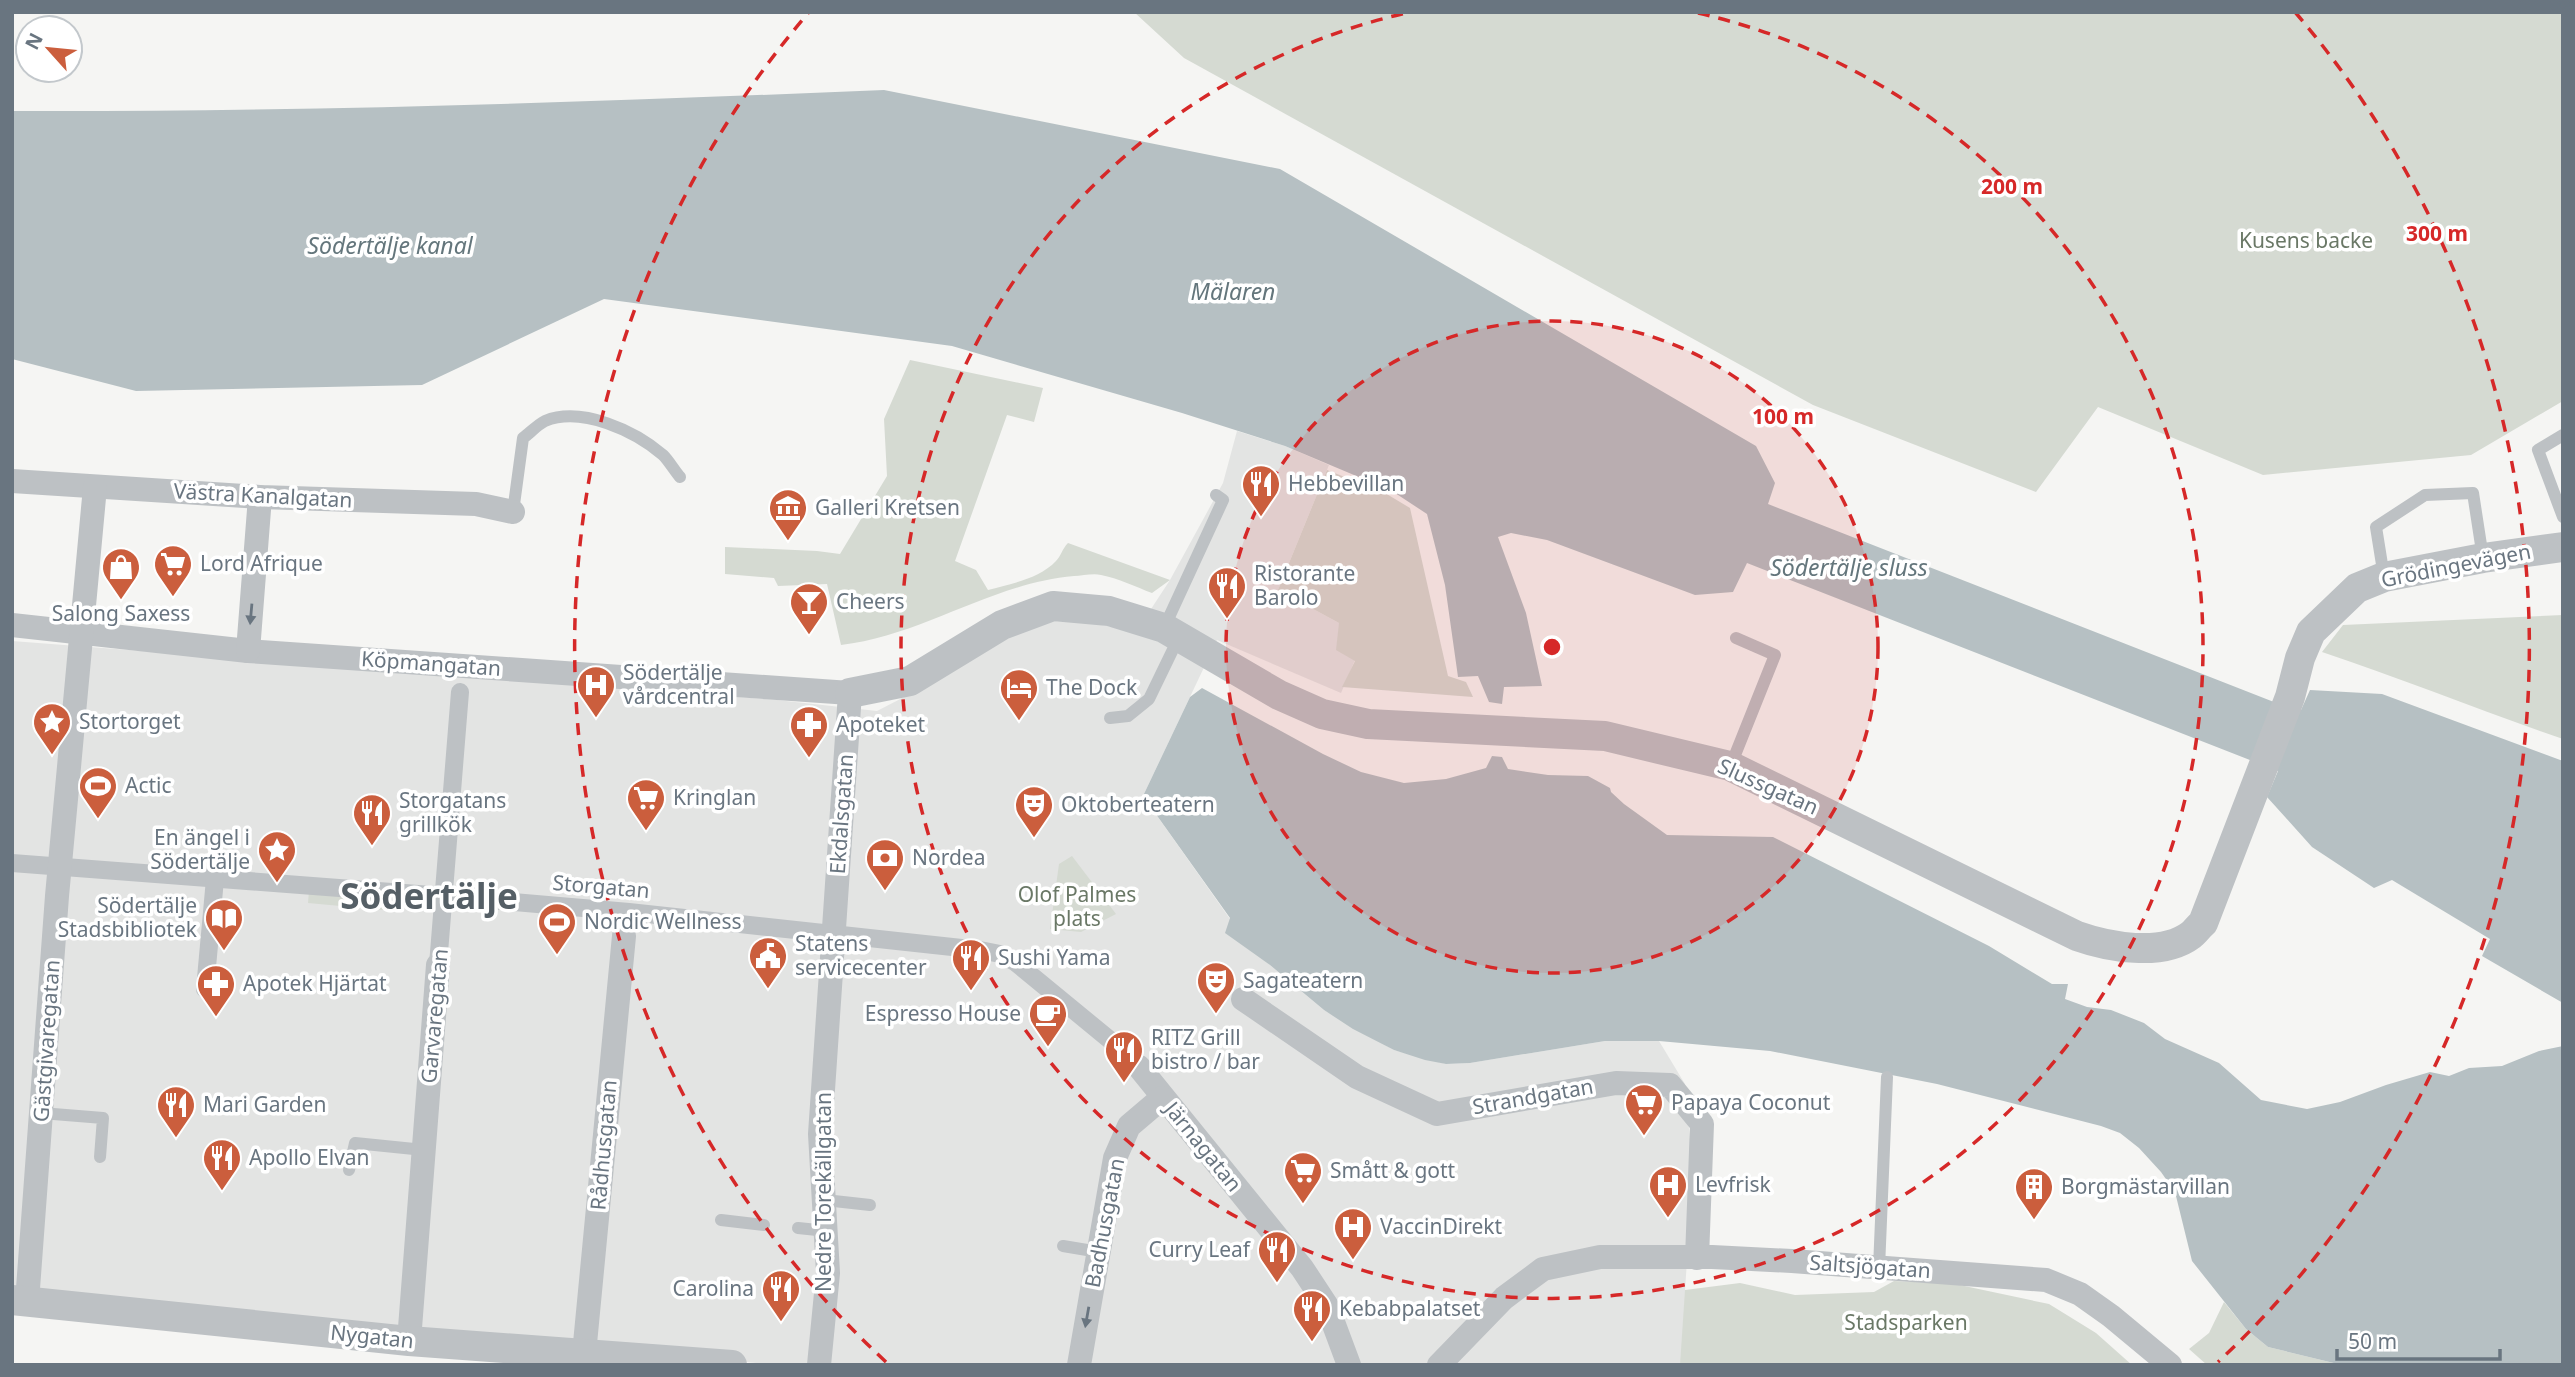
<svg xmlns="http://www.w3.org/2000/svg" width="2575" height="1377" viewBox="0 0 2575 1377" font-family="'Noto Sans',sans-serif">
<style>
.built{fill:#e3e4e3}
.green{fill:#d5dad2}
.water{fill:#b6c0c3}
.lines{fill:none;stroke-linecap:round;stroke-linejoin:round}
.service{stroke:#bdc1c4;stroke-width:12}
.pedestrian{stroke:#bdc1c4;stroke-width:18}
.minor{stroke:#bdc1c4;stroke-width:24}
.tertiary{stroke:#bdc1c4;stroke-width:30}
.oneway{fill:#697580}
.ring{fill:none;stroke:#d62828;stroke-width:3.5;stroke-dasharray:12 9}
.labels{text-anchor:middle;stroke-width:7;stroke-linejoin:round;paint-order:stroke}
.park-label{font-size:21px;fill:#6a7866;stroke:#fff}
.poi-label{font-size:21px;fill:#697580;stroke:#fff;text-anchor:start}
.street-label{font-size:21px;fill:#697580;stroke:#fff}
.water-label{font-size:23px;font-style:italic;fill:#64767c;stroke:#fff}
.town-label{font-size:35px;font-weight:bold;fill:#555f66;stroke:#fff}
.centre{fill:#d62828;stroke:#fff;stroke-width:3.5}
.ring-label{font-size:21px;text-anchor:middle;font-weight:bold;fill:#d62828;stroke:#fff;stroke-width:7;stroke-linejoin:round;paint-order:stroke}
</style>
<rect width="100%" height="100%" fill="#f5f5f3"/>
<polygon class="built" points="1237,431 1285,446 1329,465 1278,590 1339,623 1355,660 1341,693 1217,640 1143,796 1230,919 1270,965 1324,1010 1394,1050 1446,1064 1470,1063 1605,1041 1659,1041 1685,1084 1693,1174 1685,1290 1685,1365 777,1365 12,1292 12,641 777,700 877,711 908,695 949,667 1043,621 1088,622 1136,632 1170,580 1223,483"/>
<g class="green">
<polygon points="1134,12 2563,12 2563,401 2471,455 2263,475 2098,407 2036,492 1813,405 1184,58"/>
<path d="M910,360l133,28 -9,34 -27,-7 -52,146 21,9 12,20c22,-6 51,-11 68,-29 5,-5 6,-12 12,-18l102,37 -18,13c-16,-6 -34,-15 -51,-18 -8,-2 -19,1 -27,1 -82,7 -152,60 -233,69l-14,-61 -49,2 -4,-8 -49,-4v-27l92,4 23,3 47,-78 -3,-57z"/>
<polygon points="1327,470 1385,493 1410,508 1448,676 1466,682 1473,697 1342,687 1355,661 1336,650 1339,623 1278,590"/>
<path d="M2563,615v124c-81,-28 -160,-60 -241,-87l21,-27z"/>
<polygon points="1072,856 1116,914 1081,932 1050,929 1059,864"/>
<polygon points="310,878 397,886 395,911 308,903"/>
<polygon points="1894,1281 1955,1284 2049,1304 2096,1333 2132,1365 1680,1365 1685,1290 1740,1283 1795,1295 1874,1292"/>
<polygon points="2224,1302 2246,1329 2268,1347 2342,1365 2207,1365 2189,1349 2209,1333"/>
</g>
<g class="water">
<path d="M884,90l396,79 476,277 19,37 -7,21 511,200 22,6 9,-20 72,4 181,67v242l-81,-47 8,-17 -98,-59 -18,8 -62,-41 -45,-50 11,-26 -531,-208 -14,29 -38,3 -148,-55 -36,-7 -13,4 28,76 16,73 -38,1 -2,17 -13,-2 -11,-26 -20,1 -13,-92 -18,-71 -35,-23 -107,-45 -103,-33 -230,-67 -348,-47 -182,86 -286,6 -124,-32v-248c291,1 581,-9 872,-21z"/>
<polygon points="1202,688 1323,754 1361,772 1404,783 1446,779 1486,768 1492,756 1502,757 1508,769 1548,775 1588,776 1610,788 1611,792 1624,804 1667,835 1773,837 1989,946 2052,984 2068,984 2065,999 2087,1007 2111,1010 2144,1023 2165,1039 2219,1063 2261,1100 2307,1109 2340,1102 2386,1085 2430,1072 2449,1076 2469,1068 2502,1066 2539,1051 2563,1046 2563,1365 2342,1365 2268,1347 2246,1329 2192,1261 2175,1192 2161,1172 2139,1148 2120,1133 2101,1126 1937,1084 1770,1051 1659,1041 1605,1041 1470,1063 1446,1064 1425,1060 1394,1050 1353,1029 1324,1010 1270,965 1225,933 1230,918 1143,796 1190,697"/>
</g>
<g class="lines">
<g class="service">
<polyline points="2563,435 2538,450 2563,517"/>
<path d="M513,512l10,-74c7,-5 14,-13 22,-17 37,-15 90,10 118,34 6,6 11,15 17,22"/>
<polyline points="2384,577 2376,527 2425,495 2473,493 2483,558"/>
<polyline points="1164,628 1223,500 1216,495"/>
<polyline points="1110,718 1128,716 1149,699 1179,637"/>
<polyline points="1731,765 1775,655 1736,638"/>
<polyline points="41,1113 103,1118 100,1157"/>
<polyline points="349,1170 355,1143 424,1150"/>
<polyline points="825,1200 870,1205"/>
<polyline points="721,1220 764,1225"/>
<polyline points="798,1228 827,1231"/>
<polyline points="1063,1246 1099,1252"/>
<polyline points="1879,1268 1887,1077"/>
</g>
<g class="pedestrian">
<polyline points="12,863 444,896 629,912 980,950 1000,954 1015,962 1127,1054 1139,1067"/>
<polyline points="438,965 460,692"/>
<polyline points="205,989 215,879"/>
</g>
<g class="minor">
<polyline points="12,481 260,497 476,504 513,512"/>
<polyline points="12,625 248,651 850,693 820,1134 828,1273 819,1365"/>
<polyline points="248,651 260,497"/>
<polyline points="1243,999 1357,1077 1437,1114 1616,1083 1670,1085 1702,1124 1697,1258"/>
<polyline points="1139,1067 1302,1268 1327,1306 1349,1365"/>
<polyline points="27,1302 57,896 95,487"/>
<polyline points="409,1341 438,965"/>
<polyline points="584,1354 624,936"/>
<polyline points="1079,1365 1115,1158 1129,1126 1162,1098"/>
<polyline points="1439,1365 1504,1298 1543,1269 1600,1257 1712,1257 1792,1261 2046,1280 2080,1294 2111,1316 2170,1365"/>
</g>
<g class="tertiary">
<path d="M850,693l60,-12 92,-56 51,-19 56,5 55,17 115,67 43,19 46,10 237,12 125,30 347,170c31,11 85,21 114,-1 4,-3 8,-9 12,-12l87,-226 10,-39 11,-26 46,-44 27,-11 99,-19 80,-11"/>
<polyline points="12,1300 409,1341 732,1365"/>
</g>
</g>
<defs><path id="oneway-solid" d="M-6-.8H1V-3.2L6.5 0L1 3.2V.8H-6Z" transform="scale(1.75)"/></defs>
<g class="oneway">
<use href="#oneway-solid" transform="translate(251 614) rotate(95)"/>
<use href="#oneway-solid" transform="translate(1087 1317) rotate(100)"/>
</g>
<circle cx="1552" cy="647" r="326" fill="#d62828" fill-opacity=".12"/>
<g class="ring">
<circle cx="1552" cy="647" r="326"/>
<path d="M1698 13A651 651 0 1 1 1406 13"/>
<path d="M886 1362A977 977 0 0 1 809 12M2295 12A977 977 0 0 1 2218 1362"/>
</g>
<defs>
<symbol id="restaurant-pin" viewBox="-11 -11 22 30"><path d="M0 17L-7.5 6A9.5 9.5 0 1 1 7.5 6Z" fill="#cb5e3d" stroke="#fff"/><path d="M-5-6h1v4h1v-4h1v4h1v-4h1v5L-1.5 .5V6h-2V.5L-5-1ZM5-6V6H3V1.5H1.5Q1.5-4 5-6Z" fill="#fff"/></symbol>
<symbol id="museum-pin" viewBox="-11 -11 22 30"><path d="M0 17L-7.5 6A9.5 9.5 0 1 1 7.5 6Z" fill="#cb5e3d" stroke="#fff"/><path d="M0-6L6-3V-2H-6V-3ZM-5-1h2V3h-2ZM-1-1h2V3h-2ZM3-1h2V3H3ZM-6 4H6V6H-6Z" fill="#fff"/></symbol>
<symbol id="supermarket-pin" viewBox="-11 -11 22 30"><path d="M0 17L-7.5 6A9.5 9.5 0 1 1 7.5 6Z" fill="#cb5e3d" stroke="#fff"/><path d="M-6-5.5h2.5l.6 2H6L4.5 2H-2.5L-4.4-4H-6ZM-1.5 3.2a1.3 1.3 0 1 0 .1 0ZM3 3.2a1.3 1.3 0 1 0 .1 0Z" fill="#fff"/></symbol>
<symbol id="shop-pin" viewBox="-11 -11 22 30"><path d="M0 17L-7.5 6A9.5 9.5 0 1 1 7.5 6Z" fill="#cb5e3d" stroke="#fff"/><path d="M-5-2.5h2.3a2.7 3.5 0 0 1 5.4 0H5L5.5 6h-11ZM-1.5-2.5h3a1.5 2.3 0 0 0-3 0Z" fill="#fff"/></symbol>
<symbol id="bar-pin" viewBox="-11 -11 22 30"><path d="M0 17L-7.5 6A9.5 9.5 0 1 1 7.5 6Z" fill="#cb5e3d" stroke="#fff"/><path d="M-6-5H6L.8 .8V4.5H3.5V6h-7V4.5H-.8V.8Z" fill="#fff"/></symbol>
<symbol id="hospital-pin" viewBox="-11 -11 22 30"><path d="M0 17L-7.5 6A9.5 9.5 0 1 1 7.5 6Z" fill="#cb5e3d" stroke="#fff"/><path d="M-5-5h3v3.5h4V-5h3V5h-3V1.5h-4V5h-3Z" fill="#fff"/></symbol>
<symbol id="hotel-pin" viewBox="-11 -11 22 30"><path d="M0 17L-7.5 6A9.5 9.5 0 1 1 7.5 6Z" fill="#cb5e3d" stroke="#fff"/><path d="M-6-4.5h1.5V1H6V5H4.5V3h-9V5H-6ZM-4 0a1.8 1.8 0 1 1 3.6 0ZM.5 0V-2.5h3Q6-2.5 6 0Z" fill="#fff"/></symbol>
<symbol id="sight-pin" viewBox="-11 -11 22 30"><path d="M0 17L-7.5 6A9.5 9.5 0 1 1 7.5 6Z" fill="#cb5e3d" stroke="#fff"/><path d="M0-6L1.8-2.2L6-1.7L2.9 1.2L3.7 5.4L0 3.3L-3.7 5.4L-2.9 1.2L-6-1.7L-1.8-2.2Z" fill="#fff"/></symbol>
<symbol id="pharmacy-pin" viewBox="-11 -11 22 30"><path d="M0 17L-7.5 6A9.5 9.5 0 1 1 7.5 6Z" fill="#cb5e3d" stroke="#fff"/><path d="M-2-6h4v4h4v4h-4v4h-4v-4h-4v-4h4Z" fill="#fff"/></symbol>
<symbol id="stadium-pin" viewBox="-11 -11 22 30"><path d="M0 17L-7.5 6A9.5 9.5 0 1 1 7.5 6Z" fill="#cb5e3d" stroke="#fff"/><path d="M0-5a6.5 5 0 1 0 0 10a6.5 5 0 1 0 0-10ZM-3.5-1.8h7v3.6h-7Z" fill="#fff"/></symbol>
<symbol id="theatre-pin" viewBox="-11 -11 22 30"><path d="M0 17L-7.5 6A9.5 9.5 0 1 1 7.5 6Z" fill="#cb5e3d" stroke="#fff"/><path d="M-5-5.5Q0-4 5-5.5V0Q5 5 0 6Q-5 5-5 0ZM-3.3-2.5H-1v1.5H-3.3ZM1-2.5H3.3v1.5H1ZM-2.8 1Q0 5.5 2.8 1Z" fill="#fff"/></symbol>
<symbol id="bank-pin" viewBox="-11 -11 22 30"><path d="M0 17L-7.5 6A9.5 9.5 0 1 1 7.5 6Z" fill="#cb5e3d" stroke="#fff"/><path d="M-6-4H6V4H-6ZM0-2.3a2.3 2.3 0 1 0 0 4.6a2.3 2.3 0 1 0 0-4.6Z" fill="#fff"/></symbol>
<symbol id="library-pin" viewBox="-11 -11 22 30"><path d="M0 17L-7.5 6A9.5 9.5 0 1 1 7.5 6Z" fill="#cb5e3d" stroke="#fff"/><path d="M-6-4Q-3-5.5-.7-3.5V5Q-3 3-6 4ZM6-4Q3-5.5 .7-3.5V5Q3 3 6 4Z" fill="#fff"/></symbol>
<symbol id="civic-pin" viewBox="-11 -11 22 30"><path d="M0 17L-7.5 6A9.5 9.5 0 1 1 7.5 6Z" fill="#cb5e3d" stroke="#fff"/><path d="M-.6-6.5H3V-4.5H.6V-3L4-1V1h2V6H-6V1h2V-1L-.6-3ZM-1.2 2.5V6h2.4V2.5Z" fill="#fff"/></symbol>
<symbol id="cafe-pin" viewBox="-11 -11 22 30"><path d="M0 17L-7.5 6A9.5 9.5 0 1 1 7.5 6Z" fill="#cb5e3d" stroke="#fff"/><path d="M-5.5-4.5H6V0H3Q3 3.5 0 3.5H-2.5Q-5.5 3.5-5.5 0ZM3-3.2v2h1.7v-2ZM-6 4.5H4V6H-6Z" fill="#fff"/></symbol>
<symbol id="building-pin" viewBox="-11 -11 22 30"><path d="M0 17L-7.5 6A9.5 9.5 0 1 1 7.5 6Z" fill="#cb5e3d" stroke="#fff"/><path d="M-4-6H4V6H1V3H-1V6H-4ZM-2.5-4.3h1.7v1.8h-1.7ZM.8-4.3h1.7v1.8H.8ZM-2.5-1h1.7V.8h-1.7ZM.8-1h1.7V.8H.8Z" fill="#fff"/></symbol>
</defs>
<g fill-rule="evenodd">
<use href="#restaurant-pin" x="1239" y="462" width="44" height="60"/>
<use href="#museum-pin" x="766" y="486" width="44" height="60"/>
<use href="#supermarket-pin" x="151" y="542" width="44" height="60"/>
<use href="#shop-pin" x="99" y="545" width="44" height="60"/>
<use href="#restaurant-pin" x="1205" y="564" width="44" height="60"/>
<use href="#bar-pin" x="787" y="580" width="44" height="60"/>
<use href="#hospital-pin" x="574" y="663" width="44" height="60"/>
<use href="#hotel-pin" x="997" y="666" width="44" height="60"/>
<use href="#sight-pin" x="30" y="700" width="44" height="60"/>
<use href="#pharmacy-pin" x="787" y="703" width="44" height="60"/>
<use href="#stadium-pin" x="76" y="764" width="44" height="60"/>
<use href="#supermarket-pin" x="624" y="776" width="44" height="60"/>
<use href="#theatre-pin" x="1012" y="783" width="44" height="60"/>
<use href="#restaurant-pin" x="350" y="791" width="44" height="60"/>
<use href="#sight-pin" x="255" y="828" width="44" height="60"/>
<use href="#bank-pin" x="863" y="836" width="44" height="60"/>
<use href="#library-pin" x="202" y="896" width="44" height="60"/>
<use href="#stadium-pin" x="535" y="900" width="44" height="60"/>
<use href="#civic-pin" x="746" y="934" width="44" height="60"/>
<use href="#restaurant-pin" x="949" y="936" width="44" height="60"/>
<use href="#theatre-pin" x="1194" y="959" width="44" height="60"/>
<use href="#pharmacy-pin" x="194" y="962" width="44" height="60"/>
<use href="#cafe-pin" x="1026" y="992" width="44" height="60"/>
<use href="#restaurant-pin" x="1102" y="1028" width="44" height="60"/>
<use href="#supermarket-pin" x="1622" y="1081" width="44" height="60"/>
<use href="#restaurant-pin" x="154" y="1083" width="44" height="60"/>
<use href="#restaurant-pin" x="200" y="1136" width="44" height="60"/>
<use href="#supermarket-pin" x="1281" y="1149" width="44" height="60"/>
<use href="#hospital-pin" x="1646" y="1163" width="44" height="60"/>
<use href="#building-pin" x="2012" y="1165" width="44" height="60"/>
<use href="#hospital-pin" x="1331" y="1205" width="44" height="60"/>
<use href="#restaurant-pin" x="1255" y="1228" width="44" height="60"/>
<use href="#restaurant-pin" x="759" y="1267" width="44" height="60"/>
<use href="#restaurant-pin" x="1290" y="1287" width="44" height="60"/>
</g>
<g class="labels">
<g class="park-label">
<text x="2306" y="248">Kusens backe</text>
<text x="1077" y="902">Olof Palmes<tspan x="1077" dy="24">plats</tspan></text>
<text x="1906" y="1330">Stadsparken</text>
</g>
<g class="poi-label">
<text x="1288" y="491">Hebbevillan</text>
<text x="815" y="515">Galleri Kretsen</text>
<text x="200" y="571">Lord Afrique</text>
<text x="1254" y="581">Ristorante<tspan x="1254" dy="24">Barolo</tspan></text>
<text x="836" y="609">Cheers</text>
<text x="121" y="621" text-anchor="middle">Salong Saxess</text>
<text x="623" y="680">Södertälje<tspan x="623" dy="24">vårdcentral</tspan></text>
<text x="1046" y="695">The Dock</text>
<text x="79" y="729">Stortorget</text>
<text x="836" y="732">Apoteket</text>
<text x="125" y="793">Actic</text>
<text x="673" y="805">Kringlan</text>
<text x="399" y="808">Storgatans<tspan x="399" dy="24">grillkök</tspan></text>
<text x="1061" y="812">Oktoberteatern</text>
<text x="250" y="845" text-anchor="end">En ängel i<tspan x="250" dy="24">Södertälje</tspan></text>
<text x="912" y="865">Nordea</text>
<text x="197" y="913" text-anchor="end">Södertälje<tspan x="197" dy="24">Stadsbibliotek</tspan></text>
<text x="584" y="929">Nordic Wellness</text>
<text x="795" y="951">Statens<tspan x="795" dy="24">servicecenter</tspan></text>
<text x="998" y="965">Sushi Yama</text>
<text x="1243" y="988">Sagateatern</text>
<text x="243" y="991">Apotek Hjärtat</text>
<text x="1021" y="1021" text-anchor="end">Espresso House</text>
<text x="1151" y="1045">RITZ Grill<tspan x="1151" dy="24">bistro / bar</tspan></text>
<text x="1671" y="1110">Papaya Coconut</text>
<text x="203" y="1112">Mari Garden</text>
<text x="249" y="1165">Apollo Elvan</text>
<text x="1330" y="1178">Smått &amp; gott</text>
<text x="1695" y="1192">Levfrisk</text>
<text x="2061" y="1194">Borgmästarvillan</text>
<text x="1380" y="1234">VaccinDirekt</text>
<text x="1250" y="1257" text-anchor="end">Curry Leaf</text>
<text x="754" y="1296" text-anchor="end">Carolina</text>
<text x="1339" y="1316">Kebabpalatset</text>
</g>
<g class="street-label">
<text transform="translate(263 496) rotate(3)" y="7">Västra Kanalgatan</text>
<text transform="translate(2456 566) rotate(-11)" y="7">Grödingevägen</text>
<text transform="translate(431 664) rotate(4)" y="7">Köpmangatan</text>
<text transform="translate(1768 787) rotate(24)" y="7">Slussgatan</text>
<text transform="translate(842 814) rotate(-86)" y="7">Ekdalsgatan</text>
<text transform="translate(601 887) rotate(5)" y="7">Storgatan</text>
<text transform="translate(435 1016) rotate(-85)" y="7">Garvaregatan</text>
<text transform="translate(47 1041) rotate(-86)" y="7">Gästgivaregatan</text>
<text transform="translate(1533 1097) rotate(-10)" y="7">Strandgatan</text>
<text transform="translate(604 1145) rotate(-85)" y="7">Rådhusgatan</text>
<text transform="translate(1203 1147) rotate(51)" y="7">Järnagatan</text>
<text transform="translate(824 1192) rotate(-90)" y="7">Nedre Torekällgatan</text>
<text transform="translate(1105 1223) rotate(-79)" y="7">Badhusgatan</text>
<text transform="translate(1870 1267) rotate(4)" y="7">Saltsjögatan</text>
<text transform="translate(372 1337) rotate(6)" y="7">Nygatan</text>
</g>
<g class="water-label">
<text x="390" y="254">Södertälje kanal</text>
<text x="1233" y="300">Mälaren</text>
<text x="1849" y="576">Södertälje sluss</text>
</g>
<g class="town-label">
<text x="429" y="909">Södertälje</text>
</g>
</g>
<circle cx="1552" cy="647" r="10" class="centre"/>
<g class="ring-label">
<text x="2012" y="194">200 m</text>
<text x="2437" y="241">300 m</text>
<text x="1783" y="424">100 m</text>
</g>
<rect width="2575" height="1377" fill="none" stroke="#697580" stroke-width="28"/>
<g transform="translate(49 49) rotate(297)"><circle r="33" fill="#ffffff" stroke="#c3c8cc" stroke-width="2"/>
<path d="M0-5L12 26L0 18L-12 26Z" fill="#cb5e3d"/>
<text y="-10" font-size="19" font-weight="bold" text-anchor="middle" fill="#697580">N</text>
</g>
<path d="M2337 1349v10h163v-10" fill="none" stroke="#697580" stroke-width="3.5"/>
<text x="2348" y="1349" font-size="21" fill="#697580" stroke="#ffffff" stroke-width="5" paint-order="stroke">50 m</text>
</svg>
